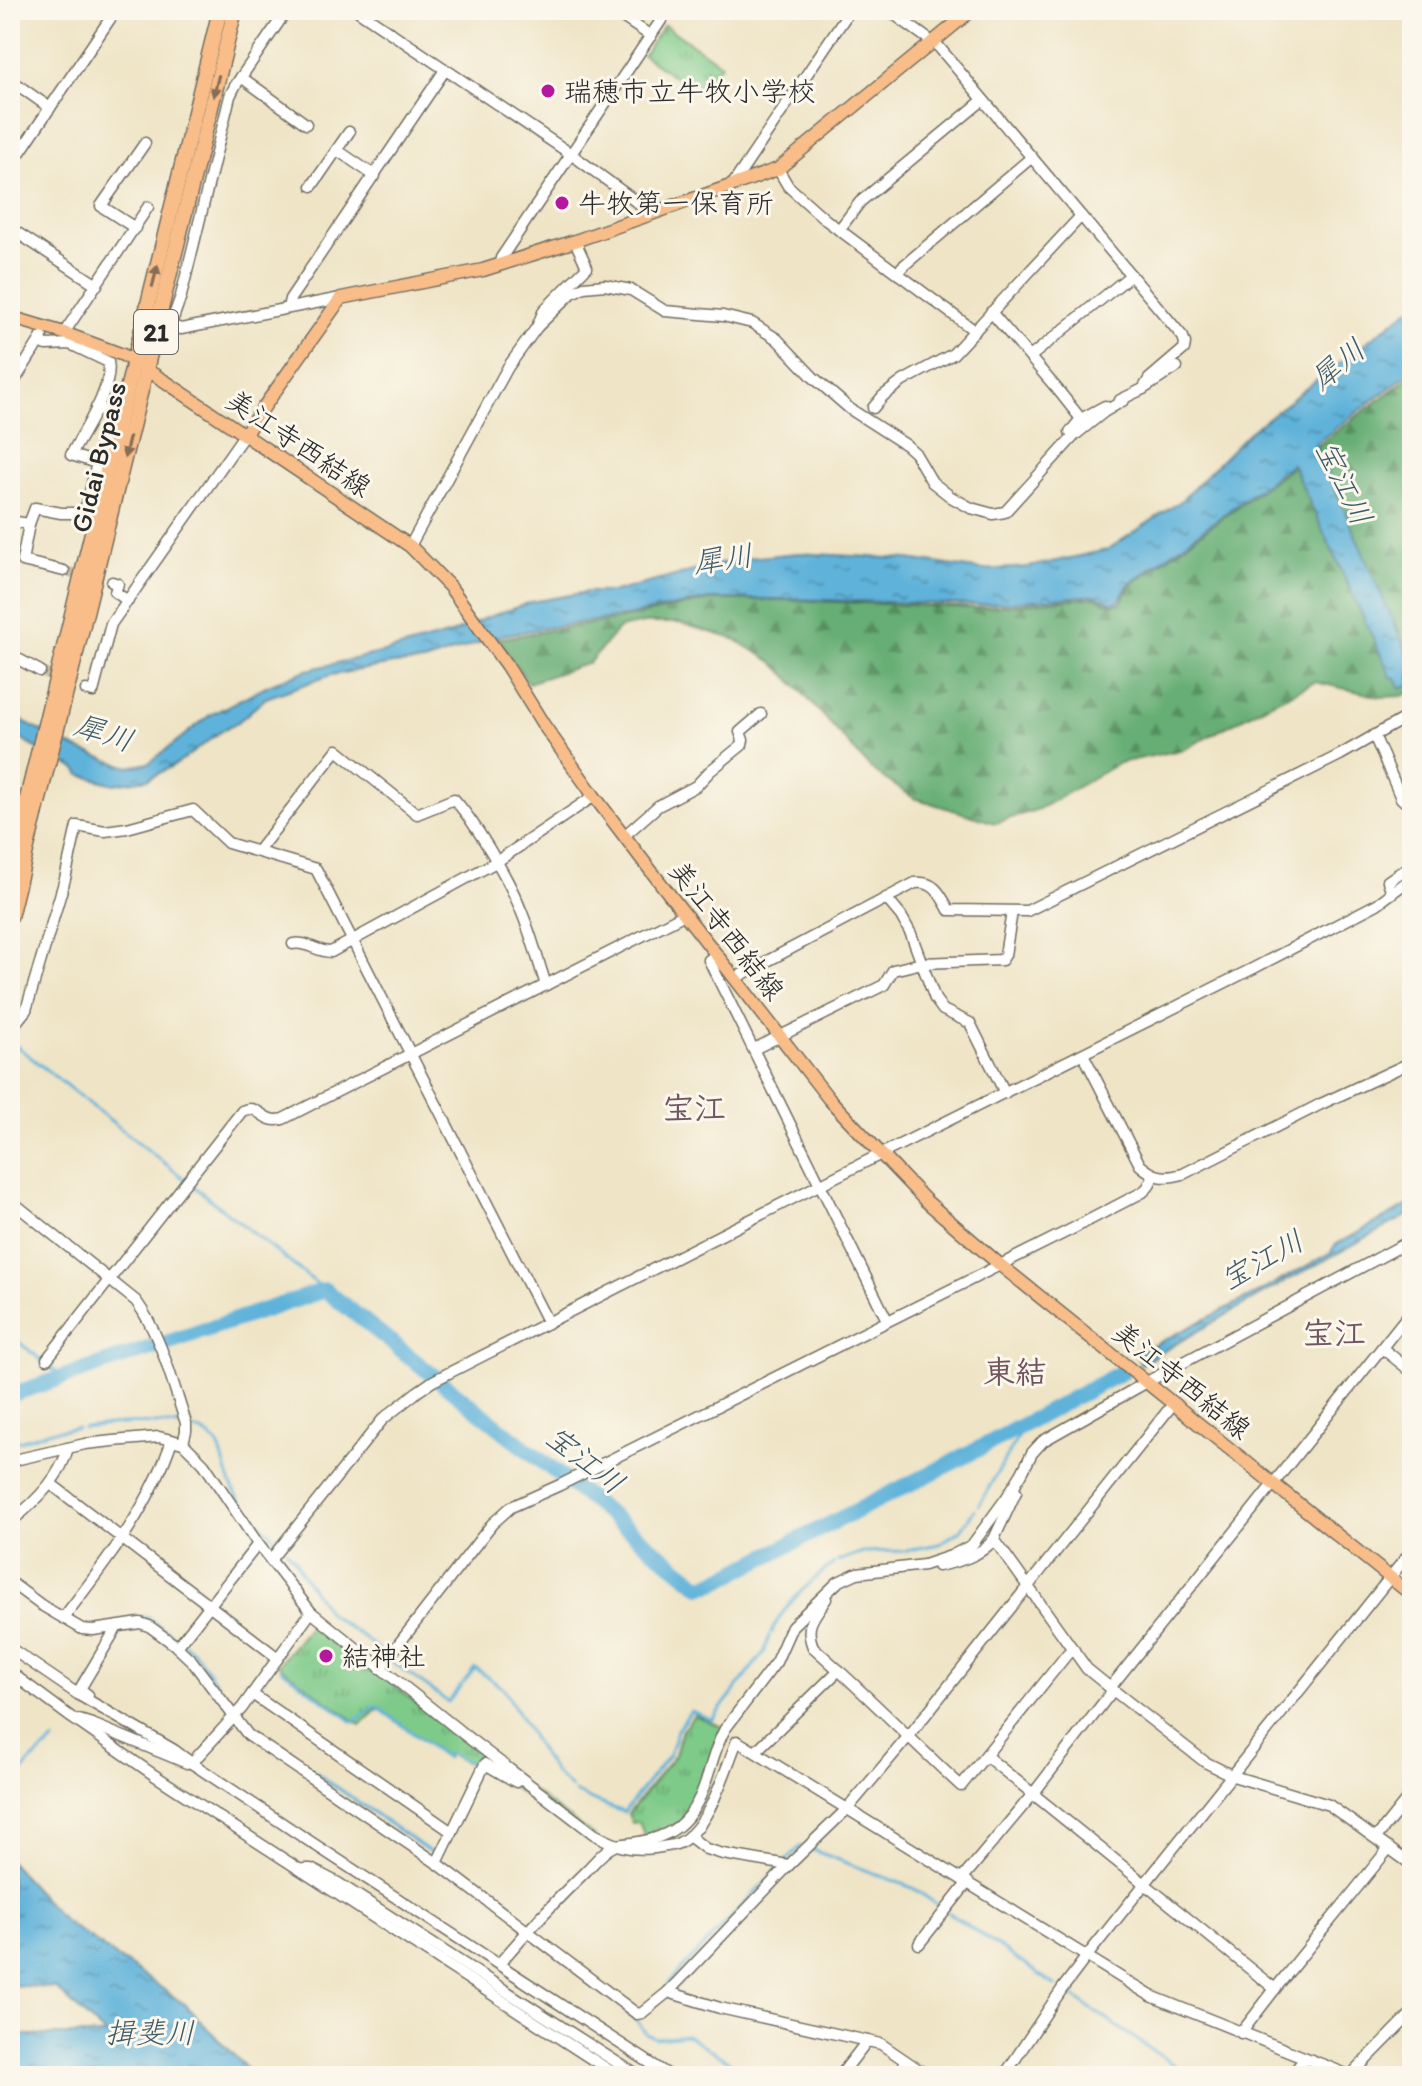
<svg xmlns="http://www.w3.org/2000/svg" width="1422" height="2086" viewBox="0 0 1422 2086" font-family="Itim,'Klee One',sans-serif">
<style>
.grass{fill:url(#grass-tufts);stroke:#547a5a;stroke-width:2}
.forest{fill:url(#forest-firs);stroke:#486c50;stroke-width:2}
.water{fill:url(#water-ripples);stroke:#446e82;stroke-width:2}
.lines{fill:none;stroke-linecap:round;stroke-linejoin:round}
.stream{stroke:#5eb2da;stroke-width:3}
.river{stroke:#5eb2da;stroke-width:16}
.minor-tunnel{stroke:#c8bfa7;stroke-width:10;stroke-dasharray:10 5;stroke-linecap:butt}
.minor-casing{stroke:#706c61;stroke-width:13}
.major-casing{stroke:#706c61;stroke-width:15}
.highway-casing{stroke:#706c61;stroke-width:17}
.minor{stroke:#fff;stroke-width:10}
.major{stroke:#f8bd89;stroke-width:12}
.highway{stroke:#f8bd89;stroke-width:14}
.highway-bridge-casing{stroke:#706c61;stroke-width:17;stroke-linecap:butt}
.highway-bridge{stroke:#f8bd89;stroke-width:14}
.oneway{fill:#876d55}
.poi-dot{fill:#b5179e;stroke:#fbf7ec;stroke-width:3}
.labels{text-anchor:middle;stroke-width:6;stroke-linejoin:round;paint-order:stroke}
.shield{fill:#fbf7ec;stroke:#696865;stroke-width:2}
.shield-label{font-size:26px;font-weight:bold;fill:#2b2b2b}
.poi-label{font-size:28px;fill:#2b2b2b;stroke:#fbf7ec;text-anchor:start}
.street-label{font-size:28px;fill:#2b2b2b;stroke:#fbf7ec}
.water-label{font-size:30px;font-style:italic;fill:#3d5a68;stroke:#fbf7ec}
.quarter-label{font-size:32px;font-weight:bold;fill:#715661;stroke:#fbf7ec}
</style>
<defs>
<pattern id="grass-tufts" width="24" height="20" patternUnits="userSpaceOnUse" patternTransform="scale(2)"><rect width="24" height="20" fill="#7eca88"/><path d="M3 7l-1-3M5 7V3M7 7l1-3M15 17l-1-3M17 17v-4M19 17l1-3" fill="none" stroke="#67a46f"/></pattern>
<pattern id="forest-firs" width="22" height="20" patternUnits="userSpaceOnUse" patternTransform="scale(2)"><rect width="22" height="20" fill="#66ae74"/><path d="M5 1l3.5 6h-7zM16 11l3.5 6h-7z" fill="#548e5f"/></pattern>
<pattern id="water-ripples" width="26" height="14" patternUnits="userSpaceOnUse" patternTransform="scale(2)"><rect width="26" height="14" fill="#5eb2da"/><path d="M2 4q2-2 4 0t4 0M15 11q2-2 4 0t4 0" fill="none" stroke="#4e91b1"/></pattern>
</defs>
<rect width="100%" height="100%" fill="#fbf7ec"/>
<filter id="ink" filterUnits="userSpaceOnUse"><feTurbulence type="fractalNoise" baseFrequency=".0125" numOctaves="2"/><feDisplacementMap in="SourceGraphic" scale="16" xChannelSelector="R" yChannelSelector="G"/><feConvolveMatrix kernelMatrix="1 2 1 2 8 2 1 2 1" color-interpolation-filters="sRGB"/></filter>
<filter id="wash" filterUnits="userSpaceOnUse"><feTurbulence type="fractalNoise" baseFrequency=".006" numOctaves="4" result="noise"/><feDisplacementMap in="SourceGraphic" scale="32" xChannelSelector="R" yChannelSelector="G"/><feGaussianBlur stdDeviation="1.8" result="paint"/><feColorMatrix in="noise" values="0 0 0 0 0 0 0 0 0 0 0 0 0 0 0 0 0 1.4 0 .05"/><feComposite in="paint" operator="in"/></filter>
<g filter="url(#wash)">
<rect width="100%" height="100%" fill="#efe4c6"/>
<g class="grass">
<polygon points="664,25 721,64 700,94 643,55"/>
<polygon points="310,1626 325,1631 458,1736 595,1837 593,1839 566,1825 490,1771 480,1769 449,1754 446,1758 379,1708 360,1725 278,1665"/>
<polygon points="694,1715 723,1727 702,1789 680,1823 646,1839 639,1822 632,1823 628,1814 675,1755 682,1730"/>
</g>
<polygon class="forest" points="1412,375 1412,692 1402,696 1381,697 1315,682 1267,705 1185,749 1119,763 1039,809 995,823 914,798 873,771 790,679 773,662 734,639 679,623 644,623 619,628 589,663 528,683 498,639 626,618 710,600 792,600 976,608 1095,597 1112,605 1121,603 1129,586 1293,466 1316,447"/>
<g class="water">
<polygon points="1412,307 1412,371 1315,444 1412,664 1410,671 1412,683 1401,688 1396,678 1391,677 1292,464 1128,585 1119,601 1112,603 1095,595 977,605 792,599 709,599 625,616 502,635 424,662 393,664 331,675 266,698 238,722 223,730 177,764 148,779 114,784 80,775 76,769 25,742 10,727 10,709 25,723 79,750 129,767 149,763 210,715 268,685 307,670 393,650 451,634 483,619 531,602 587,592 614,592 739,559 797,553 908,559 982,570 1029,567 1107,550 1181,501 1248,433"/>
<polygon points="1412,1203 1412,1213 1266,1292 1141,1364 1136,1354 1263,1290 1330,1253 1335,1245"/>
<polygon points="10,1862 62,1919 183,2003 254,2076 10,2076 10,2035 106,2035 55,1988 10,1985"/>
</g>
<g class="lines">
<g class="stream">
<polyline points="10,1041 325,1290"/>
<polyline points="10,1335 56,1372 59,1378"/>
<path d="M83,1428c33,-4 64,-7 97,-2"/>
<path d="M193,1429c36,10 26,35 41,61 11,19 28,34 43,50"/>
<polyline points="10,1444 51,1431 77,1428"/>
<polyline points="979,1505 1025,1424"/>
<polyline points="286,1550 295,1559 301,1572 329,1614 363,1637 384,1655"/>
<polyline points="838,1561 863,1552 904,1551 939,1544 961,1530 975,1509"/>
<polyline points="128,1621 134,1617 147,1617 194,1652 230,1702 253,1729 436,1856"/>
<path d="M771,1633c13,-29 38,-50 63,-70"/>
<polyline points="390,1660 448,1702 475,1668 504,1689 543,1756 554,1772 571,1788"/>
<polyline points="281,1669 353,1722 376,1706 445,1757 447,1753 480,1768"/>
<polyline points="86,1689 122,1631"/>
<polyline points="10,1788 30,1762 54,1741"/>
<polyline points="575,1792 596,1802 624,1812 669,1755 677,1730 691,1711 712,1720 765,1651 769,1636"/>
<polyline points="810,1849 913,1888 942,1908"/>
<polyline points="786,1861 801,1846"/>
<polyline points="948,1912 1056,1986"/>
<polyline points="666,1987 670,1981 779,1868"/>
<polyline points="1068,1993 1190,2076"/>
<polyline points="625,2011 635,2019 647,2034 655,2038 687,2035 752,2076"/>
</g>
<polyline class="river" points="10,1395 325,1290 700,1586 713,1583 967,1455 1122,1372"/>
</g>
</g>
<g filter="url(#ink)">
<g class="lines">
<g class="minor-tunnel">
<polyline points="64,571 112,582"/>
<polyline points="40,671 86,690"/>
</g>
<defs>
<g id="minor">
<polyline points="287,10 235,86 230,96 181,296 171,324 175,327 181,329 341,298"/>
<polyline points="357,10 571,154 646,209 650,214"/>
<polyline points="612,10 651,36"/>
<polyline points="888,10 938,46 1183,337 1185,343 1184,349 1149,379 1143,389"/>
<polyline points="241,77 306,124"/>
<polyline points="10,84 12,81 50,108"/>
<polyline points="337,150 375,176"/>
<polyline points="10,167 116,10"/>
<polyline points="778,169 788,186 826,220 975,331"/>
<polyline points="312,186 349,132"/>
<polyline points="731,187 850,10"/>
<polyline points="10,228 97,285"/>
<polyline points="135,228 101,206 145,143"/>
<polyline points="839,230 860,202 983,100"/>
<polyline points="501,264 501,258 668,10"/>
<polyline points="898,274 902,267 1032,157"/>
<polyline points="288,308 290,299 445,70"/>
<polyline points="991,312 1058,390 1081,419"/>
<polyline points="537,327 572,293 584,287 605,285 631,290 665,311 723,316 752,323 777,339 813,377 850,409 906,445 915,453 932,482 951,497 971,508 993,514 1005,512 1075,435 1104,412 1124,400"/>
<polyline points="64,333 148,207"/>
<polyline points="1030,357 1131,275"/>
<polyline points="10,388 42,337"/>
<polyline points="1120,400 1143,389 1177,367"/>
<polyline points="96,408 109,412 97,463"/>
<polyline points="873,408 883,396 903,381 953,354 1081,216"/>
<polyline points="1070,432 1081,419 1105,406"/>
<path d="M10,521l19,3 6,-16 26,5h21l5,-9 10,-41 -26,-8c12,-23 43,-68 37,-93l-38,-18 -24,1 -6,-4"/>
<polyline points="29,524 22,561 64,571"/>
<polyline points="410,546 508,367 537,327 544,310 587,267 575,241"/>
<polyline points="112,582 118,584 115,592 128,601"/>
<polyline points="10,650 18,659 40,671"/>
<polyline points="86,690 93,692 111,624 244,435"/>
<polyline points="1374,735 1401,798 1404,801 1412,799"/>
<polyline points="624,836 658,806 696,786 710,771 742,745 743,740 740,732 761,714"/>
<path d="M258,851l79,-101 80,64 37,-15c23,26 56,82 68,114 10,24 16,48 24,72"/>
<polyline points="1392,893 1388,881 1412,865"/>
<polyline points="886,898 901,916 911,934 935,999 943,1010 970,1023 1005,1093"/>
<path d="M293,944c13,-3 24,8 38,8l165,-90 98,-66"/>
<polyline points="717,954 709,960 887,1320"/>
<path d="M736,979l5,-4 174,-92c20,-2 25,11 34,27l78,1 313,-156 72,-41"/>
<polyline points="10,1030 26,1010 65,879 77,826 105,831 127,828 193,810 228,843 316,869 548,1323"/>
<polyline points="754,1049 884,985 893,970 922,963 1002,960 1005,955 1012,912"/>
<path d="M1083,1054l57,111c15,13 24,14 43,9l138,-70 91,-42"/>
<path d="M10,1200l126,101c26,36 36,81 50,122v8l-3,12"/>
<polyline points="1382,1348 1412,1372"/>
<path d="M47,1359l195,-248c17,-9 20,14 41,8l402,-205"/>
<path d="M10,1461l75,-17 28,-3 46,-4 24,6 21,21 54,80 53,68 155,124 128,98c22,12 35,17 60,14 8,-1 18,-2 25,-5 30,-14 46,-73 58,-102l414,255 200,80"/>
<polyline points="51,1484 278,1658"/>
<path d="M10,1522c25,-19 50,-43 58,-74"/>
<polyline points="994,1539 1087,1669 1113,1690 1205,1762 1233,1776 1329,1805 1412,1865"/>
<polyline points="271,1559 383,1419 417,1392 433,1381 821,1184 1254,968 1377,904 1412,878"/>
<path d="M938,1566c20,-4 43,-10 56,-27l22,-47"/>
<polyline points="10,1582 41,1605 82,1629 93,1630 140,1623 149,1626 175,1645 192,1661 248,1735 437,1863 637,2014 642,2013 668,1992 787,1867 848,1808 908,1737 1173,1404"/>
<path d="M826,1599c-12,18 -22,26 -13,48 51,45 98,93 148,139l107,-133 6,-3"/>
<path d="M64,1617c43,-56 86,-110 108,-177"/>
<polyline points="177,1647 258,1544"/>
<polyline points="10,1648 79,1695 174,1750 193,1764 300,1835 670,2076"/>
<polyline points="380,1668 492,1524 511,1507 560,1485 1074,1228 1143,1192 1148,1187 1154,1175"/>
<polyline points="10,1672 72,1718 154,1775 618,2076"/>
<polyline points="1110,1688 1412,1310"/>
<polyline points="252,1694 452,1832"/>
<polyline points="88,1695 80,1689 117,1627"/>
<polyline points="79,1720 92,1724 187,1763"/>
<polyline points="756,1751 839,1670"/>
<polyline points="986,1756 1275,1989"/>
<polyline points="193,1764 197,1757 242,1708 311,1612"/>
<polyline points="689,1836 706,1849 723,1854 782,1864 787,1867"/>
<polyline points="1376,1838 1412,1793"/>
<polyline points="437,1863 485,1764 516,1782"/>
<polyline points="304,1869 311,1869 338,1883 638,2076"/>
<polyline points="962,1879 1033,1794 1113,1690"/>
<polyline points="919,1944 968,1882"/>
<path d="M499,1964c28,-33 57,-64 88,-94 8,-8 17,-20 27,-24 5,-2 13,-2 19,-3 18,-3 36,-7 50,-21 26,-26 25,-63 42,-93l51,-67 16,-36 46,-44 19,-9 67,-8 27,-9 21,-11 35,-48 15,-24 10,-20 11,-12 104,-59 265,-142"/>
<polyline points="668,1992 720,2008 881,2044 928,2076"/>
<polyline points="1241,2033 1275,1989 1389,1848"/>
<polyline points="840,2076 867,2041"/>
<polyline points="1004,2076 1062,1989 1087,1956 1412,1550"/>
<polyline points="1291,2076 1305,2058"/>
<polyline points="1350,2076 1412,2013"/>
</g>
<g id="major">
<polyline points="10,317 64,333 123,355 166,382 410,546 450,587 507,666 543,724 594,796 641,858 829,1099 881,1154 926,1201 999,1264 1412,1595"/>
<polyline points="244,435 341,298 483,270 575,241 778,169 972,10"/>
</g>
<g id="highway">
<polyline points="63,651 220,10"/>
<polyline points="76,653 235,10"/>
<polyline points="10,868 24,811"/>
<polyline points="10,917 35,815"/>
</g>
</defs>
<use href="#minor" class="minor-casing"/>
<use href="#major" class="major-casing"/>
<use href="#highway" class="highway-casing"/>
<use href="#minor" class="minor"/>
<use href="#major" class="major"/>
<use href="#highway" class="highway"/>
<defs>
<g id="highway-bridge">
<polyline points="24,811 63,651"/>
<polyline points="35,815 76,653"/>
</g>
</defs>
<use href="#highway-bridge" class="highway-bridge-casing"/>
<use href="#highway-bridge" class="highway-bridge"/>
</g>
<defs><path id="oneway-solid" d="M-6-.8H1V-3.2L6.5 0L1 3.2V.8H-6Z" transform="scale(2)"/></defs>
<g class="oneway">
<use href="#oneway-solid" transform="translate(216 86) rotate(104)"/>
<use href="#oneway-solid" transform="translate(155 276) rotate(-76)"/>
<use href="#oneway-solid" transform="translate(127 447) rotate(104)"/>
</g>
</g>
<g class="poi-dot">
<circle cx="548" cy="91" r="8"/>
<circle cx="562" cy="203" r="8"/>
<circle cx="326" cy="1656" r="8"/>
</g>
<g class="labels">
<rect class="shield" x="134" y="310" width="44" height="44" rx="6"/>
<g class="shield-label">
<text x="156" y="341">21</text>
</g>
<g class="poi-label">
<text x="564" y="101">瑞穂市立牛牧小学校</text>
<text x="578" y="213">牛牧第一保育所</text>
<text x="342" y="1666">結神社</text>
</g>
<g class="street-label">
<text transform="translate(299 443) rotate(34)" y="10">美江寺西結線</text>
<text transform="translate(98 457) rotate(-76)" y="10">Gidai Bypass</text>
<text transform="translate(727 930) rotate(52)" y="10">美江寺西結線</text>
<text transform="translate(1182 1380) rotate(39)" y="10">美江寺西結線</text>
</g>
<g class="water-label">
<text transform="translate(1338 364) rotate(-39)" y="10">犀川</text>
<text transform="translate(1344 483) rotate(64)" y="10">宝江川</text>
<text transform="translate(723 559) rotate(-8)" y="10">犀川</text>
<text transform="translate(104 733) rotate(18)" y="10">犀川</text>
<text transform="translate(1262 1260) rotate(-29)" y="10">宝江川</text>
<text transform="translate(585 1460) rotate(38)" y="10">宝江川</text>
<text x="150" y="2043">揖斐川</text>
</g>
<g class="quarter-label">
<text x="694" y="1119">宝江</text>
<text x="1334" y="1344">宝江</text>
<text x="1015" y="1383">東結</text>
</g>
</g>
<rect width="1422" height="2086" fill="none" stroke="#fbf7ec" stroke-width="40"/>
</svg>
